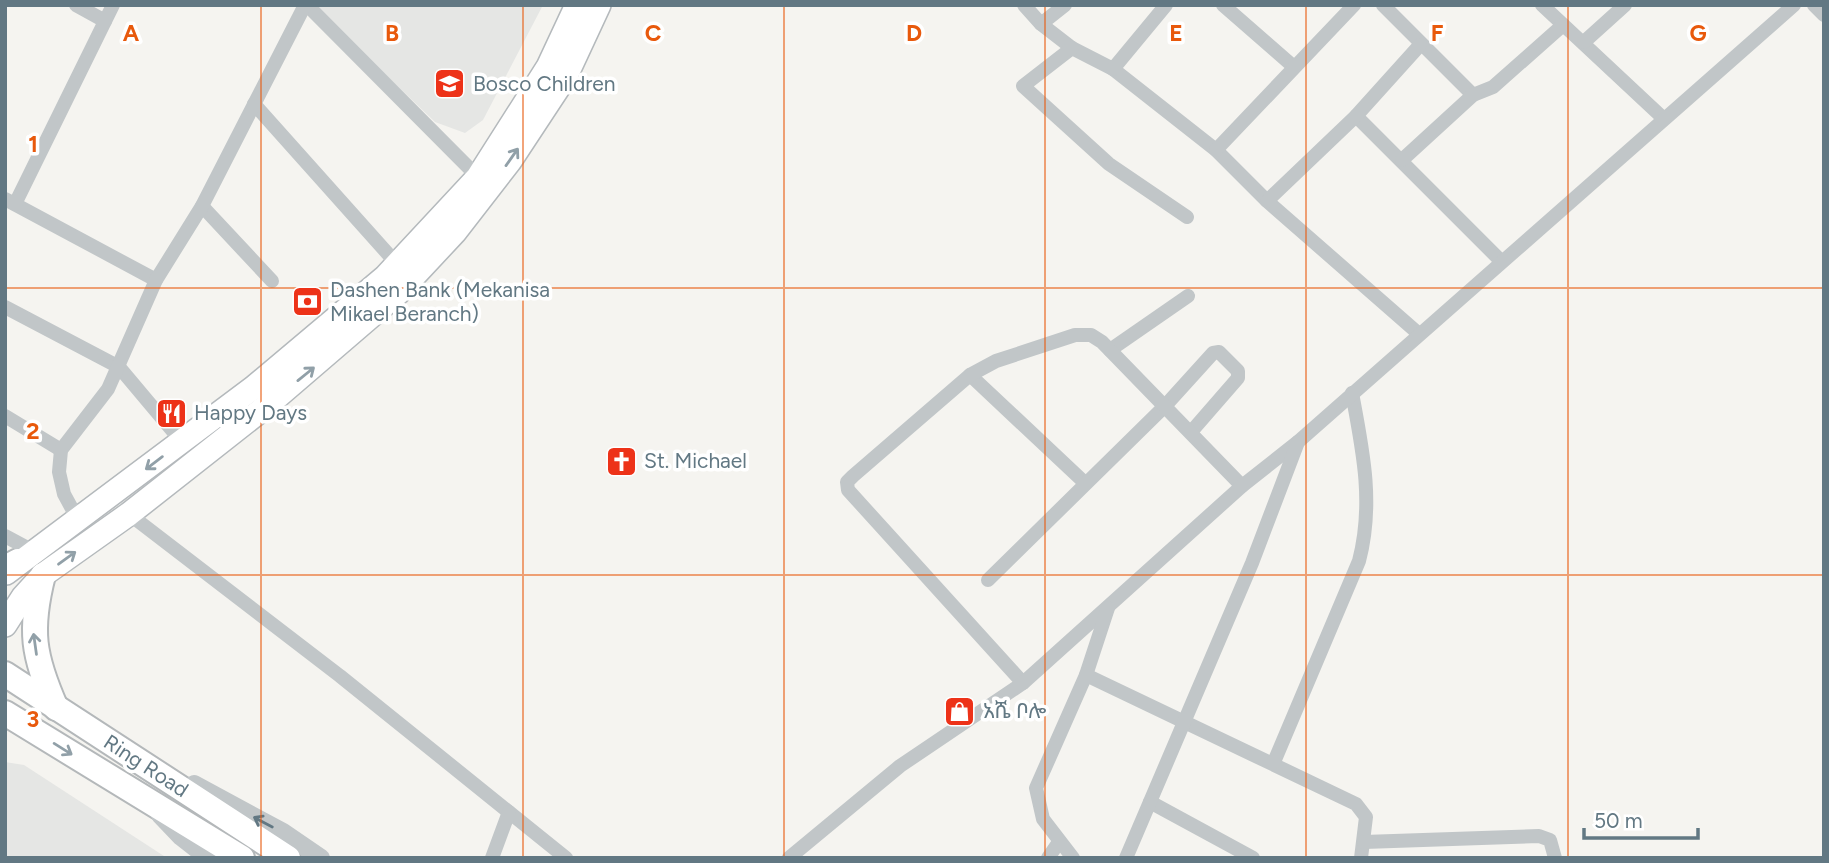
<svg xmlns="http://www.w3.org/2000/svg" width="1829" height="863" viewBox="0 0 1829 863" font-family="Figtree,'Noto Sans Ethiopic',sans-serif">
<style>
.built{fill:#e5e6e4}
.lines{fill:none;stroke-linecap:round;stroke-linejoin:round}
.primary-casing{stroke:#b4b9bc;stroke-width:26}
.trunk-casing{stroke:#b4b8ba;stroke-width:28}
.minor{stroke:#c1c6c8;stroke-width:14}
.tertiary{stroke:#c1c6c8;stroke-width:18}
.primary{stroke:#fff;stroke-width:23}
.trunk{stroke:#fff;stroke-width:24}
.oneway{stroke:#91a0a8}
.oneway2{stroke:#627883}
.grid{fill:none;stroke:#e8590c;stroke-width:2;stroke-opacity:0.55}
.labels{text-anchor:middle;stroke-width:7;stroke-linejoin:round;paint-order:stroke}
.poi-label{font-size:21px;fill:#627883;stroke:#fff;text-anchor:start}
.street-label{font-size:21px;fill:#627883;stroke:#fff}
.grid-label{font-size:23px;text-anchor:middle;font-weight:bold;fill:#e8590c;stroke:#fff;stroke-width:7;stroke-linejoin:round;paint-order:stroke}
</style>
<rect width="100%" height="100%" fill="#f5f4f0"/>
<g class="built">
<polygon points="313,5 543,5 483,120 465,133 435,122"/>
<polygon points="5,762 24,765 167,858 5,858"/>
</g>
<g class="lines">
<defs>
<g id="primary">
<polyline points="6,573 253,388 385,277 478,177 548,67 577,5"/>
<polyline points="5,625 23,597 43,575 129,514 270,403 398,293 455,232 510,161 566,76 599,5"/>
</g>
<g id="trunk">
<polyline points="5,568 18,561"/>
<path d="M43,575c-14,55 -10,81 13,133"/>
<polyline points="5,674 288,858"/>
<polyline points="5,713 242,858"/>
</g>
</defs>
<use href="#primary" class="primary-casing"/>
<use href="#trunk" class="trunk-casing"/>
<g class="minor">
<polyline points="76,5 105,21"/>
<polyline points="307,5 478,177"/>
<polyline points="1024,5 1041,24 1072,48 1113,69 1216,150 1267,201 1419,334"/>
<polyline points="1223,5 1294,67"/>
<polyline points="1383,5 1473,95"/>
<polyline points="1542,5 1663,118"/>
<polyline points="1814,5 1824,15"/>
<polyline points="1041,24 1065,5"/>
<polyline points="1584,42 1625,5"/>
<polyline points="1072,48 1023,86 1109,164 1187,217"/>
<polyline points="1113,69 1166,5"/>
<polyline points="254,104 397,264"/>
<polyline points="1356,116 1501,261"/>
<polyline points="1216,150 1354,5"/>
<polyline points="1402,160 1473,95 1493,87 1563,25"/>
<polyline points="5,199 156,280"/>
<polyline points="1267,201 1356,116 1420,45"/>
<polyline points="15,204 113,5"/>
<polyline points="202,206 272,281"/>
<polyline points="5,307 119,367 182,442"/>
<polyline points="1110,350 1188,296"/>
<polyline points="970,375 1085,483"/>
<polyline points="5,416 61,450"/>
<polyline points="129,514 340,676 566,858"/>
<polyline points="77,518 64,494 59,472 61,450 108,389 156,280 202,206 305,5"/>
<polyline points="5,536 33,551"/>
<polyline points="988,580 1165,406 1213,353 1219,352 1238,371 1238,378 1191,432"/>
<polyline points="1086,675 1356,804 1366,817 1361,858"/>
<polyline points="1023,683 848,490 847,482 853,476 970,375 996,361 1075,335 1091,335 1102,342 1242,486"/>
<path d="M1274,762l85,-201c15,-57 4,-110 -7,-168"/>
<polyline points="1150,802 1253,858"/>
<polyline points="1364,842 1539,836 1550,840 1555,858"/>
<polyline points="492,858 509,812"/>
<polyline points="789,858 900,766 1023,683 1242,486 1299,441 1794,5"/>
<polyline points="1048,858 1059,842"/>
<polyline points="1073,858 1043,819 1036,788 1086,675 1108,608"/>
<polyline points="1126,858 1252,563 1298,442"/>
</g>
<g class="tertiary">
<polyline points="194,784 283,832 321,858"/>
<polyline points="160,815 181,837 208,858"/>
</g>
<use href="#primary" class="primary"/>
<use href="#trunk" class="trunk"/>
</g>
<defs><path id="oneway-shaft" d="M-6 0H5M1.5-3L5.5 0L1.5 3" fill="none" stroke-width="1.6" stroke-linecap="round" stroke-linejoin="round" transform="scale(1.75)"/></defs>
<g class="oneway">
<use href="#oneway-shaft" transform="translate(512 157) rotate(-55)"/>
<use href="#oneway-shaft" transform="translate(306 374) rotate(-39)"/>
<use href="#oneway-shaft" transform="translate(154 463) rotate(143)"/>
<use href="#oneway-shaft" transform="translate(67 558) rotate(-36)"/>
<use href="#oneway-shaft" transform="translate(35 644) rotate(-98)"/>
<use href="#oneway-shaft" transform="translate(63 749) rotate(32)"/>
</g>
<use class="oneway2" href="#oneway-shaft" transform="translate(263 822) rotate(-152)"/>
<path class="grid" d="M261,5v853M523,5v853M784,5v853M1045,5v853M1306,5v853M1568,5v853M5,288h1819M5,575h1819"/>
<defs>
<symbol id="school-square" viewBox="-11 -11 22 22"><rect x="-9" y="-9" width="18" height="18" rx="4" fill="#ed3218" stroke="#fff"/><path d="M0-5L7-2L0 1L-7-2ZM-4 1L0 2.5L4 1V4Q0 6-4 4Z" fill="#fff"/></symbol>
<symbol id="bank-square" viewBox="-11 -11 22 22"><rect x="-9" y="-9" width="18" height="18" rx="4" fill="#ed3218" stroke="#fff"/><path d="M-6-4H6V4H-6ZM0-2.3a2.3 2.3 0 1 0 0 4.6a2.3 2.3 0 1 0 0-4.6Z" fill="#fff"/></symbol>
<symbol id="restaurant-square" viewBox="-11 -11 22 22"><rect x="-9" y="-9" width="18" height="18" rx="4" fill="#ed3218" stroke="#fff"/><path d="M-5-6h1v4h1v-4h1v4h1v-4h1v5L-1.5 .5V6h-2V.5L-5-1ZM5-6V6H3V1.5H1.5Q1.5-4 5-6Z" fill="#fff"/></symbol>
<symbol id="church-square" viewBox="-11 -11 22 22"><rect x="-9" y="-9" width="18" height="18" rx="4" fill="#ed3218" stroke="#fff"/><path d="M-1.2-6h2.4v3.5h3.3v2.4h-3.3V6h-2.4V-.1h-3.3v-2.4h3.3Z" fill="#fff"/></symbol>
<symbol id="shop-square" viewBox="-11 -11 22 22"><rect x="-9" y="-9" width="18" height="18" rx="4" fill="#ed3218" stroke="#fff"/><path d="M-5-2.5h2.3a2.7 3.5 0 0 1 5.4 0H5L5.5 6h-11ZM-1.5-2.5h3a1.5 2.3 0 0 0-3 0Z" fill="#fff"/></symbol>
</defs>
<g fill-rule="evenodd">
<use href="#school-square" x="432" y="66" width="35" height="35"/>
<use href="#bank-square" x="290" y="284" width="35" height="35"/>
<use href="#restaurant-square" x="154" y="396" width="35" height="35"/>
<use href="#church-square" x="604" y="444" width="35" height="35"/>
<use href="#shop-square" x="942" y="694" width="35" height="35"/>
</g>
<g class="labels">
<g class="poi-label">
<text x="473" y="91">Bosco Children</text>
<text x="330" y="297">Dashen Bank (Mekanisa<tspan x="330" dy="24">Mikael Beranch)</tspan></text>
<text x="194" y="420">Happy Days</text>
<text x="644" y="468">St. Michael</text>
<text x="983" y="718">አሼ ቦሎ</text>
</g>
<g class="street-label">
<text transform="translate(146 766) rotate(33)" y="7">Ring Road</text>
</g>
</g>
<g class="grid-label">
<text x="131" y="41">A</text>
<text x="392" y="41">B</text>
<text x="653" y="41">C</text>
<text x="914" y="41">D</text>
<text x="1176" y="41">E</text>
<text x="1437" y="41">F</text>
<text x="1698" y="41">G</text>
<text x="33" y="152">1</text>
<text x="33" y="439">2</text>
<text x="33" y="727">3</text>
</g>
<rect width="1829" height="863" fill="none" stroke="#627883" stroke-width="14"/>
<path d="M1584 828v10h114v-10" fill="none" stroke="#627883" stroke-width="3.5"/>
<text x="1594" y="828" font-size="21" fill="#627883" stroke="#ffffff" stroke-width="5" paint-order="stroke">50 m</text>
</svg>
